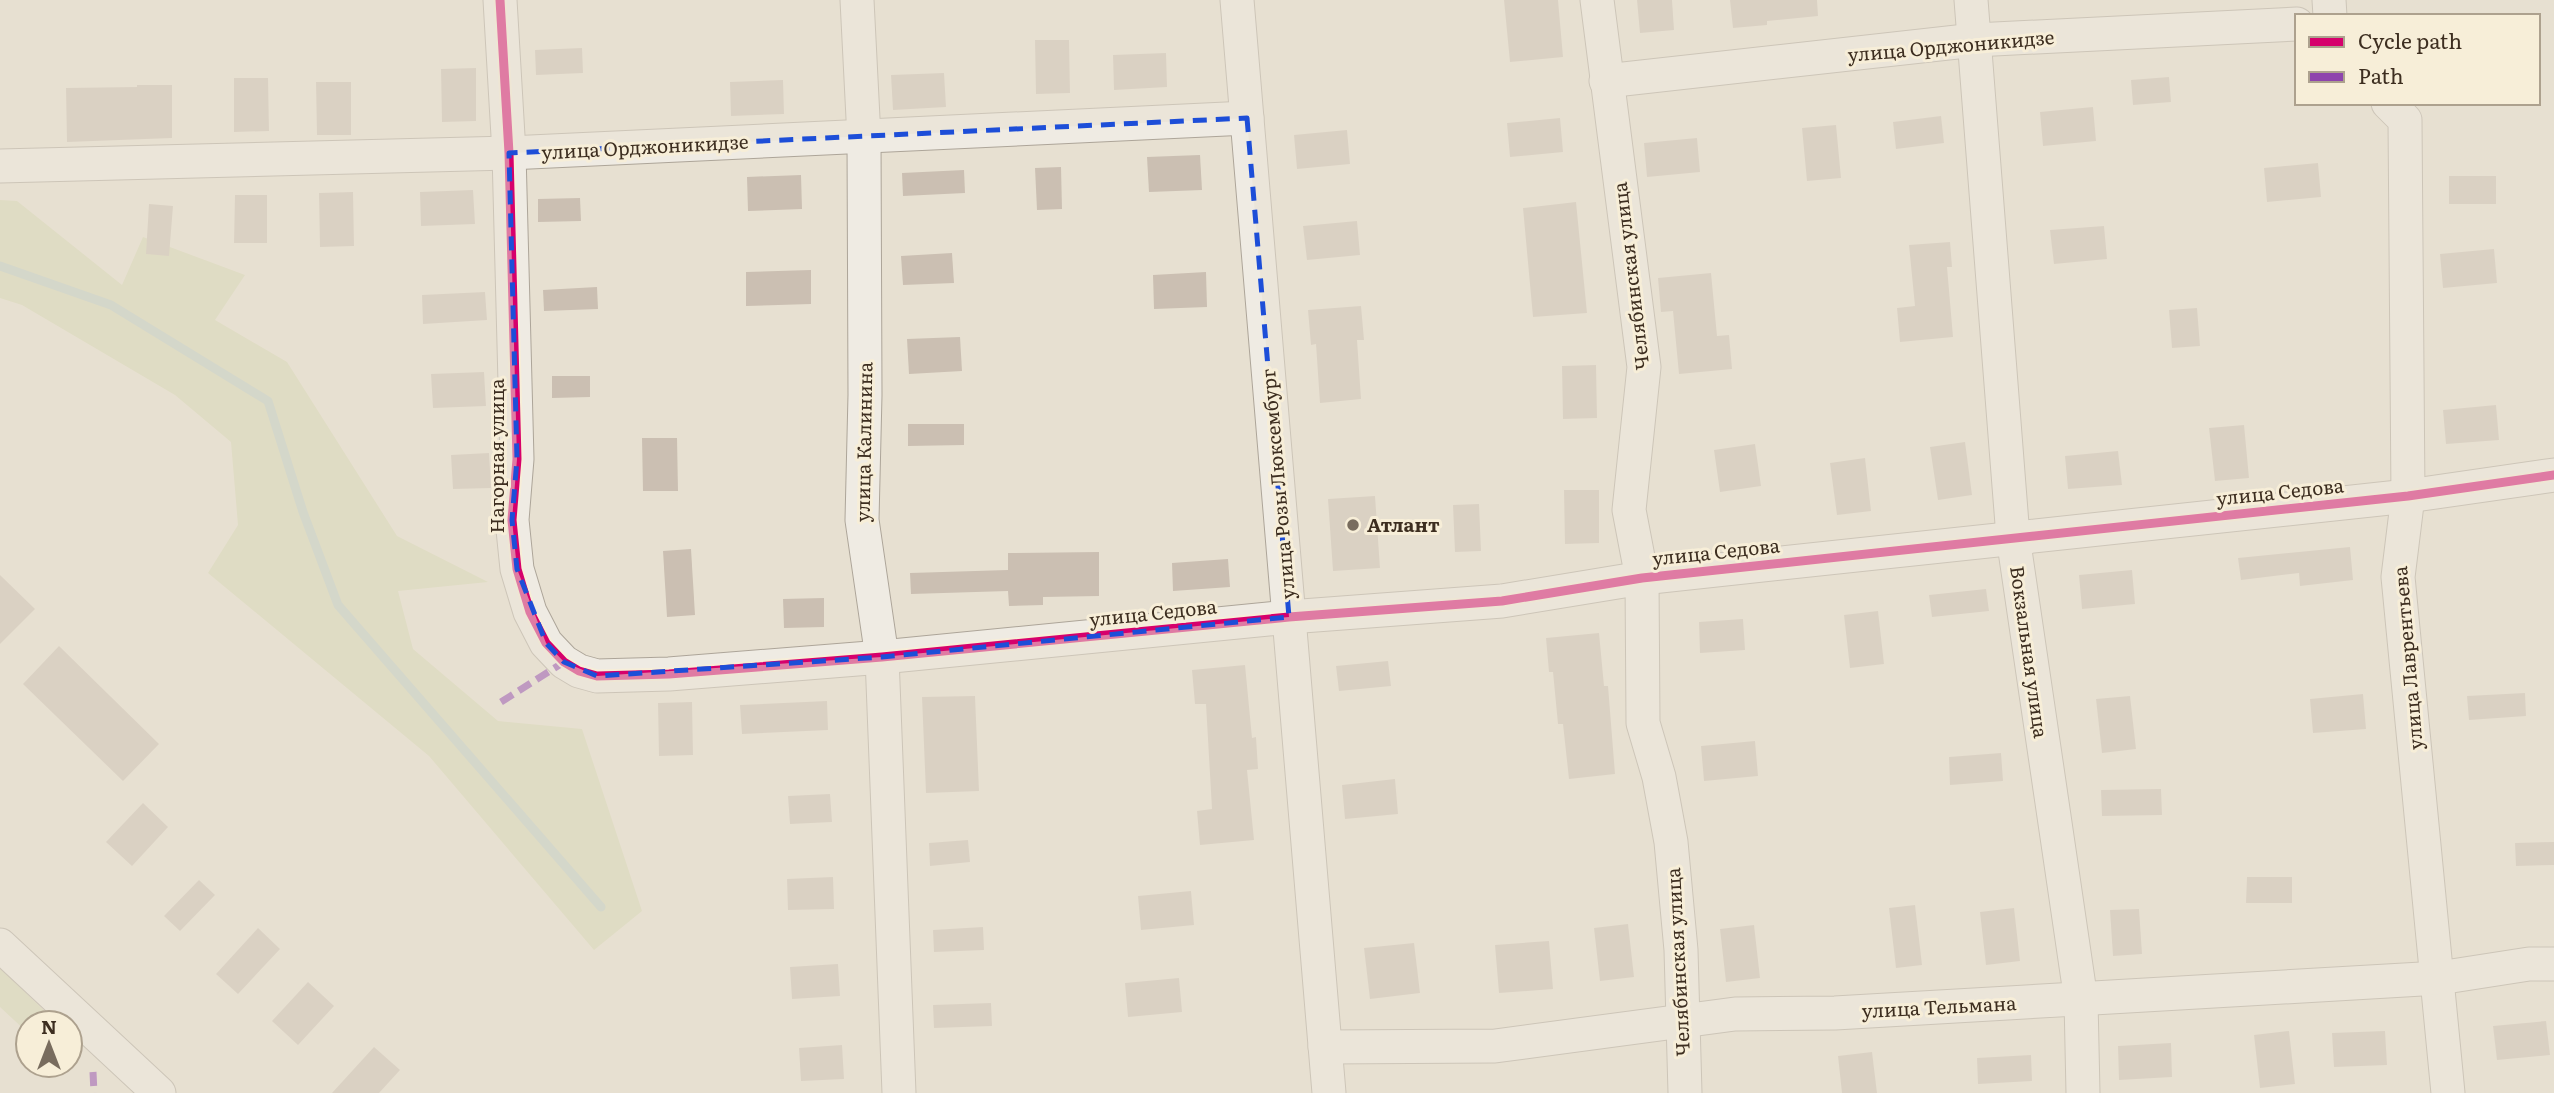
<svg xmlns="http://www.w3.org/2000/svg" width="2554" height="1093" viewBox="0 0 2554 1093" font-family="Literata,serif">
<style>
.green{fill:#d6d7b3}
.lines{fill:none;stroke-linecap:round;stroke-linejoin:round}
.stream{stroke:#bcccc2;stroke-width:9}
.building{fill:#cbbfb2}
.minor-casing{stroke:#ada599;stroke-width:35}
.minor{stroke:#efebe3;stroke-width:33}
.quiet{stroke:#8e44ad;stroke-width:7;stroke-dasharray:14 7;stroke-linecap:butt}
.cycleway-casing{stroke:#f7eed8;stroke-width:13}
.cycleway{stroke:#d6006c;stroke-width:9}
.marked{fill:none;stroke:#1d4ed8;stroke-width:5;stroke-dasharray:14 9;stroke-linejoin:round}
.poi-dot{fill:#786c5e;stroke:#f7eed8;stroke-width:2.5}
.labels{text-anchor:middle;stroke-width:6;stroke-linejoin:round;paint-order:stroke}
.street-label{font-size:19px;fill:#3d2e20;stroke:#f7eed8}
.poi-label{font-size:19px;font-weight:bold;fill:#3d2e20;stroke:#f7eed8;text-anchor:start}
</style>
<rect width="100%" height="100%" fill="#e7e0d1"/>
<g class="green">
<polygon points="0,200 17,201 122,285 143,237 245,275 215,320 287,362 397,536 488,582 398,591 413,649 498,721 582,729 642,911 594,950 429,756 208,573 238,525 231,442 175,395 22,305 0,298"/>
<polygon points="0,968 57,1023 28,1023 28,1033 0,1007"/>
</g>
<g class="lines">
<polyline class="stream" points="0,266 111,305 268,401 303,512 338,605 601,907"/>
</g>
<g class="building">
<polygon points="1504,0 1558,0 1563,57 1510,62"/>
<polygon points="1637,0 1672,0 1674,30 1640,33"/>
<polygon points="1730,0 1817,0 1818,16 1767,21 1767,25 1733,28"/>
<polygon points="1035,40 1069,40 1070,93 1036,94"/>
<polygon points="582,48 583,73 536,75 535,50"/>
<polygon points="1166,53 1167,87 1114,90 1113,55"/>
<polygon points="476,68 476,121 442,122 441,69"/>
<polygon points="944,73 946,107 893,110 891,75"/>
<polygon points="2169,77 2171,102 2133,105 2131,80"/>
<polygon points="234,78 268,78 269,131 234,132"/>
<polygon points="783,80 784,114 731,116 730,82"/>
<polygon points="316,82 351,82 351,135 317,135"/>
<polygon points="137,85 172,85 172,138 67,142 66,88 137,87"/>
<polygon points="2093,107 2096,141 2043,146 2040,112"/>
<polygon points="1941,116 1944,143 1896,149 1893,122"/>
<polygon points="1560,118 1563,152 1510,157 1507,123"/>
<polygon points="1836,125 1841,178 1807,181 1802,128"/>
<polygon points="1347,130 1350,164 1297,169 1294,135"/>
<polygon points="1697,138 1700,172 1647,177 1644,143"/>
<polygon points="1200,155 1202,190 1149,192 1147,157"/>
<polygon points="2318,163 2321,197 2267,202 2264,168"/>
<polygon points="1061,167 1062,209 1037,210 1035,168"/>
<polygon points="964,170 965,193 903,196 902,173"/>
<polygon points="801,175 802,209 748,211 747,177"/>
<rect x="2449" y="176" width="47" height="28"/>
<polygon points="473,190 475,224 421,226 420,192"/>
<polygon points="353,192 354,246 320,247 319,193"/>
<polygon points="235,195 267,195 267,243 234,243"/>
<polygon points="580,198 581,221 538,222 538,199"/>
<polygon points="1576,202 1587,313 1533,317 1523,208"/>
<polygon points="149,204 173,206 169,256 146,254"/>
<polygon points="1357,221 1360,255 1307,260 1303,226"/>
<polygon points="2104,226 2107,259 2054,264 2050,230"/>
<polygon points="1950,242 1952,267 1947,267 1953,337 1900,342 1897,308 1915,306 1909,245"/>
<polygon points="2494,249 2497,283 2443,288 2440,254"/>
<polygon points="952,253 954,283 903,285 901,256"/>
<polygon points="811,270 811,304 746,306 746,272"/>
<polygon points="1206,272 1207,307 1154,309 1153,275"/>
<polygon points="1711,273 1717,336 1729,335 1732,369 1679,374 1673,311 1661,312 1658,278"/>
<polygon points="597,287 598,309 544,311 543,290"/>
<polygon points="485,292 487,320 423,324 422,295"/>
<polygon points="1361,306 1364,340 1357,340 1361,399 1320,403 1316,344 1311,345 1308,310"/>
<polygon points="2197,308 2200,346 2172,348 2169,310"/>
<polygon points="960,337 962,371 909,374 907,339"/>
<polygon points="1596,365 1597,418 1563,419 1562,366"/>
<polygon points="484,372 486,406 433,408 431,374"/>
<polygon points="552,376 590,376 590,397 552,398"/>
<polygon points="2496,405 2499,440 2446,444 2443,410"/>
<polygon points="908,424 964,424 964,445 908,446"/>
<polygon points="2244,425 2249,478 2215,481 2209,428"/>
<polygon points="642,438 677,438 678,491 643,491"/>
<polygon points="1965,442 1972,495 1938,500 1930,447"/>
<polygon points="1755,444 1761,486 1720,492 1714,450"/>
<polygon points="2118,451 2122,485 2068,489 2065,456"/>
<polygon points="489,453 491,488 453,489 451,455"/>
<polygon points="1865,458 1871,511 1837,515 1830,463"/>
<polygon points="1564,490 1599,490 1599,543 1565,544"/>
<polygon points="1375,496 1380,568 1333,571 1328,499"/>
<polygon points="1479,504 1481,551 1455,552 1453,505"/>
<polygon points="2350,547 2353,580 2300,586 2299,573 2241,580 2238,558"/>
<polygon points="691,549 695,615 667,617 663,551"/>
<polygon points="1099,552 1099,596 1043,597 1043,605 1009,606 1008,591 911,594 910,573 1008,570 1008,553"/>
<polygon points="1228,559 1230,587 1173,591 1172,563"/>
<polygon points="2132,570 2135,604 2082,609 2079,575"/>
<polygon points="0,575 35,609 0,644"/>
<polygon points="1986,589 1989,611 1932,617 1929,595"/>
<polygon points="824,598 824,627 784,628 783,599"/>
<polygon points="1878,611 1884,664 1850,668 1844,615"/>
<polygon points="1743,619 1745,650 1700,653 1699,622"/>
<polygon points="1599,633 1604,686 1608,686 1615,774 1569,779 1563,724 1558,724 1553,672 1549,672 1546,638"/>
<polygon points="59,646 159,744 123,781 23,684"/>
<polygon points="1388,661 1391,686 1339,691 1336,666"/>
<polygon points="1245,665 1252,738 1256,737 1258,769 1247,770 1254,840 1200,845 1197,811 1212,809 1206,704 1195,704 1192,670"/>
<polygon points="2525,693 2526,716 2469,720 2467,696"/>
<polygon points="2363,694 2366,729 2313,733 2310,699"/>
<polygon points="975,696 979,791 926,793 922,697"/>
<polygon points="2130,696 2136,749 2102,753 2096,699"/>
<polygon points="827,701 828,730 742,734 740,705"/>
<polygon points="692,702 693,755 659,756 658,703"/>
<polygon points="1755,741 1758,776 1704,781 1701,746"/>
<polygon points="2001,753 2003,781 1950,785 1949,757"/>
<polygon points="1395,779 1398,814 1345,819 1342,785"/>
<polygon points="2161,789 2162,815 2102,816 2101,790"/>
<polygon points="830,794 832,822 790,824 788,796"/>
<polygon points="143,803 168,827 132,866 106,842"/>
<polygon points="968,840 970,862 930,866 929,843"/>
<polygon points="2554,842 2554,865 2516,866 2515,843"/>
<polygon points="833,877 834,909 788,910 787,879"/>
<polygon points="2247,877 2292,877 2292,903 2246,903"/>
<polygon points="199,880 215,895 180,931 164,916"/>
<polygon points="1191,891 1194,925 1141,930 1138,896"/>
<polygon points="1915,905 1922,965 1896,968 1889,908"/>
<polygon points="2014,908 2020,961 1986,965 1980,912"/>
<polygon points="2139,909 2142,954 2113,956 2110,910"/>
<polygon points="1628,924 1634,977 1600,981 1594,928"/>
<polygon points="1754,925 1760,978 1726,982 1720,929"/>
<polygon points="983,927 984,950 934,952 933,930"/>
<polygon points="258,928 280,949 238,994 216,974"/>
<polygon points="1549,941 1553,989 1499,993 1495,945"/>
<polygon points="1414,943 1420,993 1370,999 1364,948"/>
<polygon points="838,964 840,996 792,999 790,967"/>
<polygon points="1179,978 1182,1012 1128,1017 1125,983"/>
<polygon points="308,982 334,1006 298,1045 272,1021"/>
<polygon points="991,1003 992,1026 934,1028 933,1005"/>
<polygon points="2546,1021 2550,1055 2497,1060 2493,1026"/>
<polygon points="2289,1031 2295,1084 2260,1088 2254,1035"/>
<polygon points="2385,1031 2387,1065 2334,1067 2332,1033"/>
<polygon points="2171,1043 2172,1077 2119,1080 2118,1046"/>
<polygon points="842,1045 844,1079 801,1081 799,1048"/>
<polygon points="374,1047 400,1070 379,1093 332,1093"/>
<polygon points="1872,1052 1877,1093 1842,1093 1838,1056"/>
<polygon points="2031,1055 2032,1081 1978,1084 1977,1058"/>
</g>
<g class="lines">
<defs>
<g id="minor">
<polyline points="500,0 509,153 517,459 512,520 517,569 530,612 546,643 564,662 579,671 597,676 669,674 882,657 1289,617 1502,601 1642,578 2408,496 2554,475"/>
<polyline points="857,0 864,138 865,395 862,520 882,657 899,1093"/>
<polyline points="1237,0 1329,1093"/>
<polyline points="1597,0 1644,367 1629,510 1642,578 1643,723 1659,777 1671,842 1681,950 1685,1093"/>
<polyline points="1971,0 2013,537 2081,1000 2083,1093"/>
<polyline points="2329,0 2330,16"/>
<polyline points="1606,81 1975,40 2297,24"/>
<polyline points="2388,103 2405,120 2408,496 2398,577 2448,1093"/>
<polyline points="0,166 509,153 1247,118"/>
<polyline points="0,945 159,1093"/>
<polyline points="1325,1047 1495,1046 1735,1014 1835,1013 2439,978 2529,964 2554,964"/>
</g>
</defs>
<use href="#minor" class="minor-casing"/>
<use href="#minor" class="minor"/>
<g class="quiet">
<polyline points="2431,103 2431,105"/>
<polyline points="501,702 564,662"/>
<polyline points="93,1072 94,1093"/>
</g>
<defs>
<polyline id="cycleway" points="500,0 509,153 517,459 512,520 517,569 530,612 546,643 564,662 579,671 597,676 669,674 882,657 1289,617 1502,601 1642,578 2408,496 2554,475"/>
</defs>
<use href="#cycleway" class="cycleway-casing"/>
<use href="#cycleway" class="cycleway"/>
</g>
<path d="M0 0H2554V1093H0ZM1247,118l42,499 -407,40 -285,19 -33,-14 -18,-19 -29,-74 -5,-49 5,-61 -8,-306z" fill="#e7e0d1" fill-opacity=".55" fill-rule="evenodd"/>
<path class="marked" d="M1247,118l42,499 -407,40 -285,19 -33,-14 -18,-19 -29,-74 -5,-49 5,-61 -8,-306z"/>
<circle class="poi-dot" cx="1353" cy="525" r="7"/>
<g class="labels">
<g class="street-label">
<text transform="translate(1951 46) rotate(-5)" y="7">улица Орджоникидзе</text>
<text transform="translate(645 147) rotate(-3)" y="7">улица Орджоникидзе</text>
<text transform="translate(1631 276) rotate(-97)" y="7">Челябинская улица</text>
<text transform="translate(864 442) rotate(-89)" y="7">улица Калинина</text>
<text transform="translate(497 456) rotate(-90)" y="7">Нагорная улица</text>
<text transform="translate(1278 484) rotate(-95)" y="7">улица Розы Люксембург</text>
<text transform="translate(2280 492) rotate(-6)" y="7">улица Седова</text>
<text transform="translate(1716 552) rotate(-6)" y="7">улица Седова</text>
<text transform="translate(1153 613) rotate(-6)" y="7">улица Седова</text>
<text transform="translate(2029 652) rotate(82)" y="7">Вокзальная улица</text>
<text transform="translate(2408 658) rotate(-95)" y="7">улица Лаврентьева</text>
<text transform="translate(1678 962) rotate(-93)" y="7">Челябинская улица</text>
<text transform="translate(1939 1007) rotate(-3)" y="7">улица Тельмана</text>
</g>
<g class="poi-label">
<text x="1367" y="532">Атлант</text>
</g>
</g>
<rect x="2295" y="14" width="245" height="91" fill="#f7eed8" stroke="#ada18e" stroke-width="2"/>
<rect x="2309" y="37" width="35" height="10" fill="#d6006c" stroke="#ada18e" stroke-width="2"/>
<text x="2358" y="49" font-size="21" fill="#3d2e20">Cycle path</text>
<rect x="2309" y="72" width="35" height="10" fill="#8e44ad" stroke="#ada18e" stroke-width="2"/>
<text x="2358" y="84" font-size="21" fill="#3d2e20">Path</text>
<g transform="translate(49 1044)"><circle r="33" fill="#f7eed8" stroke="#ada18e" stroke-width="2"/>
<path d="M0-5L12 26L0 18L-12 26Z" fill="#786c5e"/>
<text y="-10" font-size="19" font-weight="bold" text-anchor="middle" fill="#3d2e20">N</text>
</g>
</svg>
